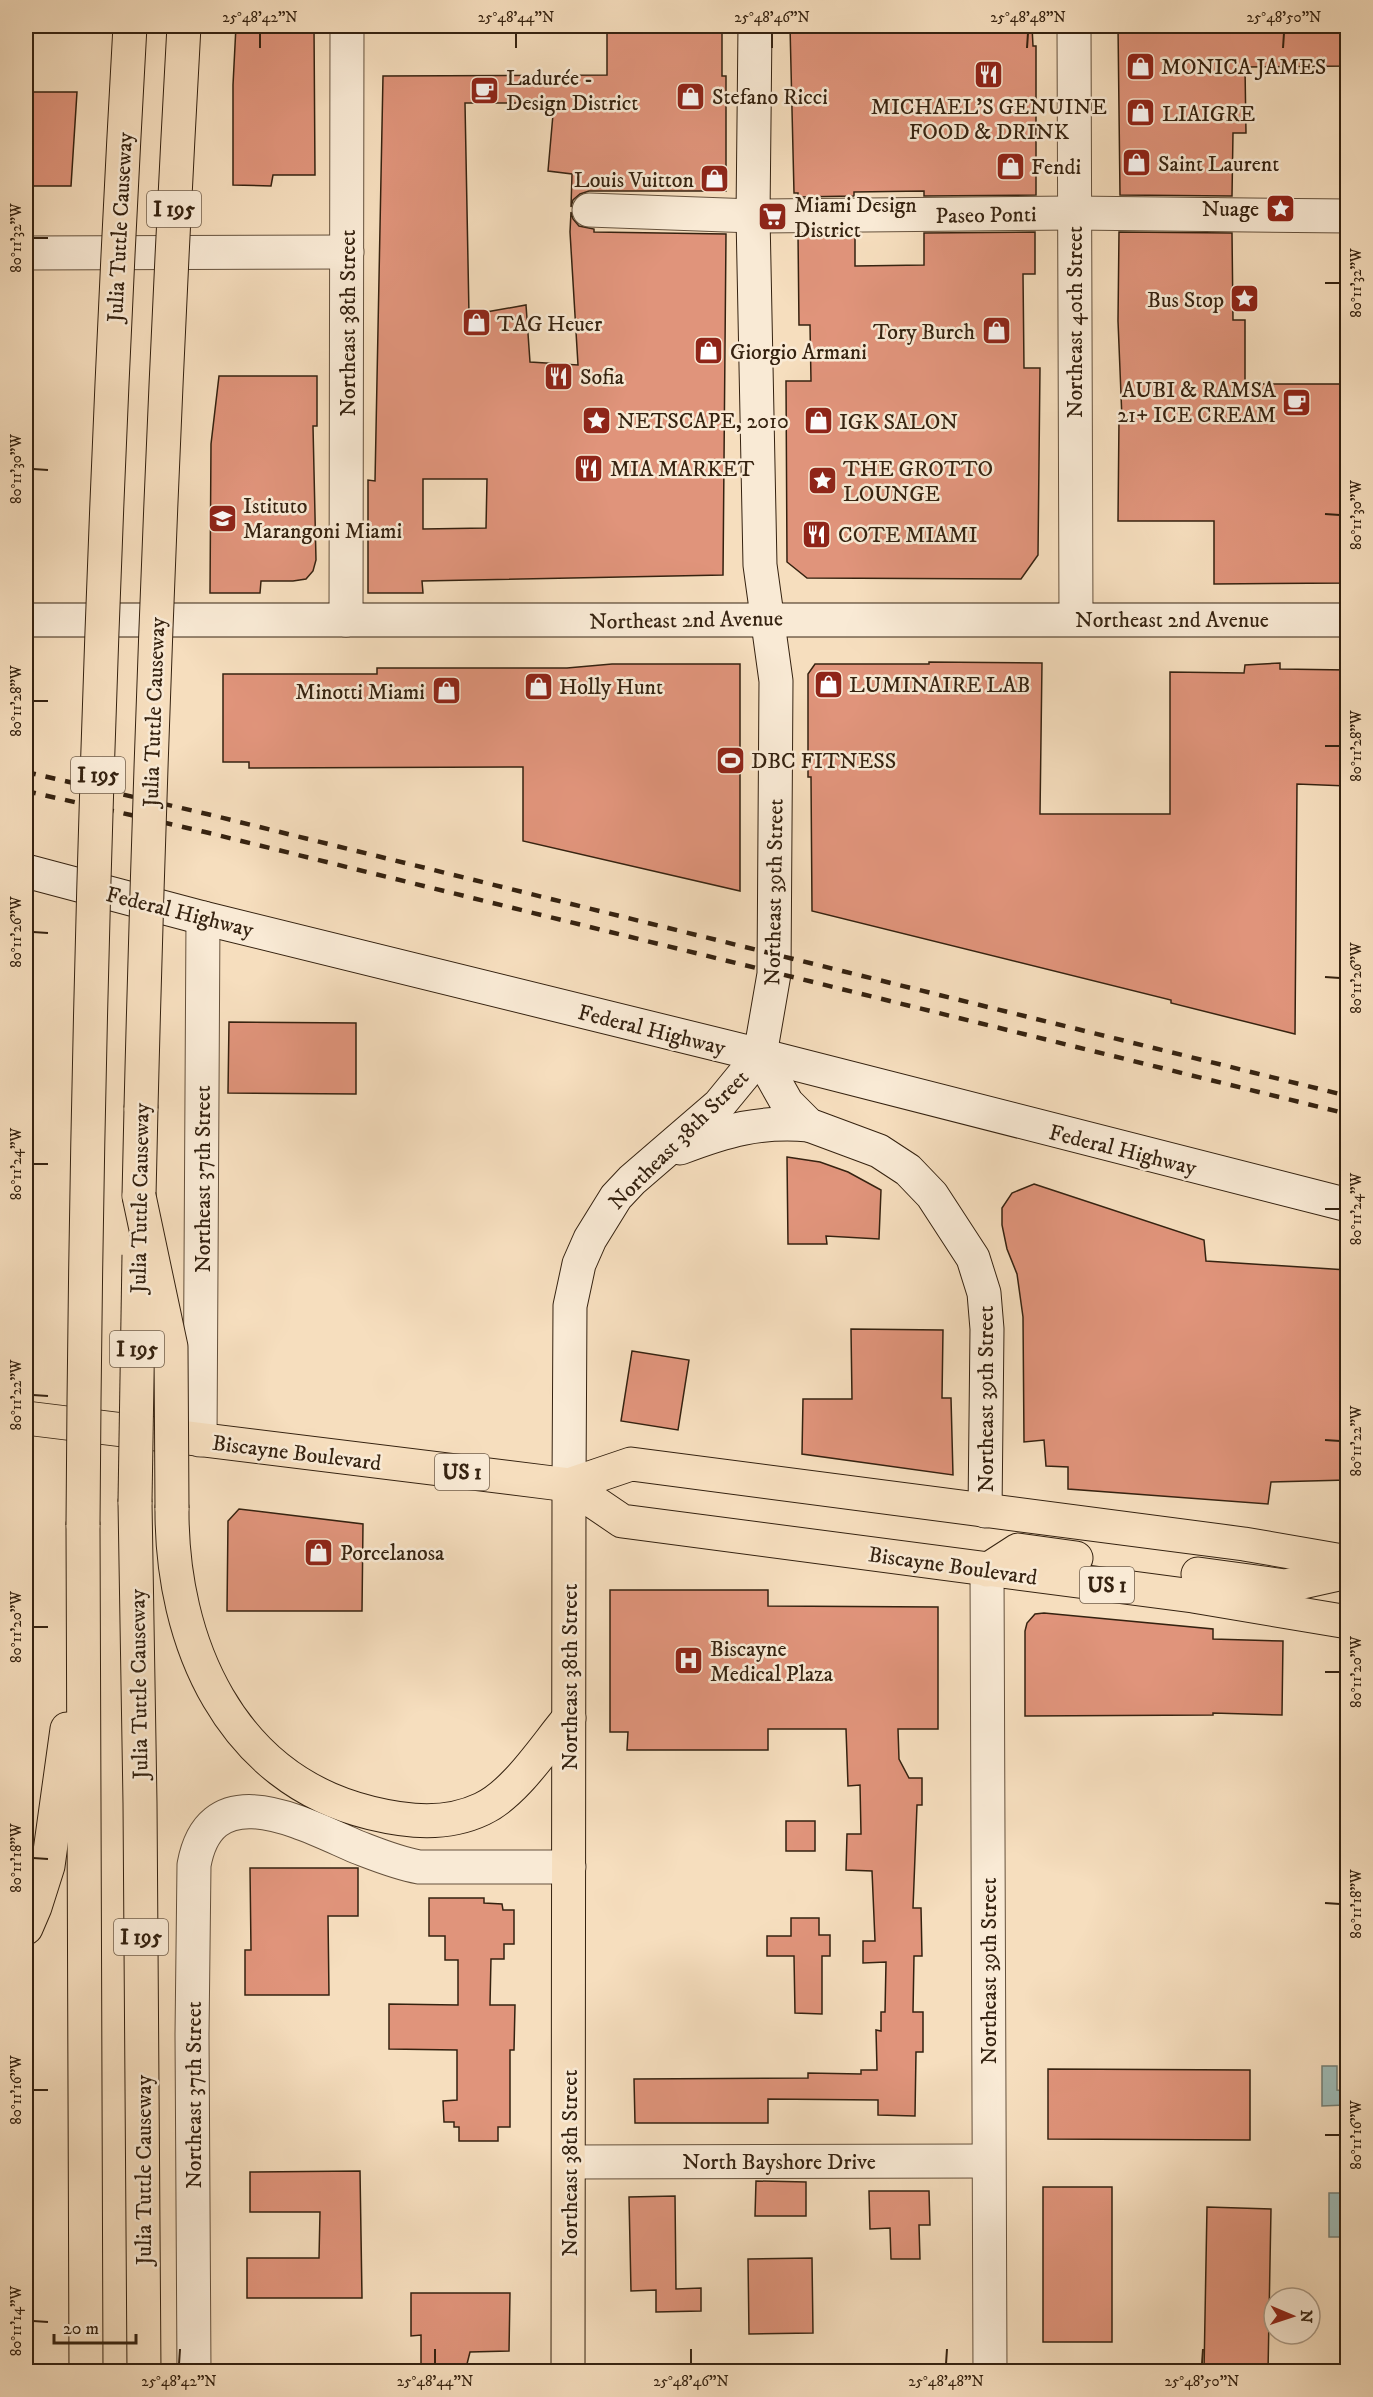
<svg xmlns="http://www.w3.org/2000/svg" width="1373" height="2397" viewBox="0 0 1373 2397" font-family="'IM FELL DW Pica',serif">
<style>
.water{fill:#9dbbb7;stroke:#737e74;stroke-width:1.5}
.building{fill:#e0947b;stroke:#352210;stroke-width:1.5;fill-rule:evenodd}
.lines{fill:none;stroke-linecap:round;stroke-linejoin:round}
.street-casing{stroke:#65513c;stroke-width:35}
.secondary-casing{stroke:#352210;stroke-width:35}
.primary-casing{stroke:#352210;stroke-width:35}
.highway-casing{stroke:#352210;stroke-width:35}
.street{stroke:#f9ead5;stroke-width:33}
.secondary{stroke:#f9ead5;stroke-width:33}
.primary{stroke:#f6debe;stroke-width:33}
.highway{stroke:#f6debe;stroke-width:33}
.rail{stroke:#352210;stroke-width:4.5;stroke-dasharray:10 10;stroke-linecap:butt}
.highway-bridge-casing{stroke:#352210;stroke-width:35;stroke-linecap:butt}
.highway-bridge{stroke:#f6debe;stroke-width:33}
.ticks{fill:none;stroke:#352210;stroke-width:2}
.labels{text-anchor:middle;stroke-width:5;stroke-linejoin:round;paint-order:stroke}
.shield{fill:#f9ead5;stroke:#705e4b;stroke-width:1.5}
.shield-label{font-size:21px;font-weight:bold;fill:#352210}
.poi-label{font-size:22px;fill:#352210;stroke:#f9ead5;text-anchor:start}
.street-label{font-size:22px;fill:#352210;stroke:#f9ead5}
.neatline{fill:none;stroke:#352210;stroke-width:2}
.ticks-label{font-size:15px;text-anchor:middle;fill:#352210}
</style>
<rect width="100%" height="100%" fill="#f6debe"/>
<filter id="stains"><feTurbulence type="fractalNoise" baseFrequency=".00333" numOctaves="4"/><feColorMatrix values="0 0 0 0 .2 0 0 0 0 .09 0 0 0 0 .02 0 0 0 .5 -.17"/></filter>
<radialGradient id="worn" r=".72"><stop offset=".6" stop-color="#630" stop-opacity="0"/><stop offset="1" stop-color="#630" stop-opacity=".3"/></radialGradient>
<g class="water">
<polygon points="1322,2066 1337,2066 1337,2090 1345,2091 1345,2105 1322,2106"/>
<rect x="1329" y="2193" width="18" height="44"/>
</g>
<g class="building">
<polygon points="236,26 314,26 315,175 273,175 271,186 233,185 233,85"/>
<path d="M607,26l115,1v49h4v115h-137l-9,3 -7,6 -2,7 1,-33 -24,-3 6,-68h-89l4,212 57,-10 4,57 48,3 -8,-133 1,-20 2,7 6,7 15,3v3l132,2 -3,341 -301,6 1,12h-55v-113l7,1 8,-405 224,-1zM423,479h64l-1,49 -63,1z"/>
<polygon points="790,26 1032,26 1033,46 1036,46 1036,195 924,196 924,191 854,192 854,196 798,197 798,193 794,193"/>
<polygon points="1118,26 1347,26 1347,66 1245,67 1246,133 1233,133 1232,196 1120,195"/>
<polygon points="26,92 77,92 71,186 26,186"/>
<polygon points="1035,232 1035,274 1023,274 1024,368 1040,368 1038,555 1021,579 807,578 787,562 786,381 811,381 810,325 799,325 798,234 855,234 855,266 924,265 924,233"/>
<polygon points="1119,232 1232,233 1233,320 1245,320 1245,384 1347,384 1347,583 1214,584 1214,521 1118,521 1119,419 1122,419 1118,321"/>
<polygon points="219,376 317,376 317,426 313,426 316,560 313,571 306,579 293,581 261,581 260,593 210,593 211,444"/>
<polygon points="929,662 1042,663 1040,814 1170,814 1170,672 1244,673 1245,665 1280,663 1280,669 1347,670 1347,786 1297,784 1295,1034 1171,1003 1171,1000 812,911 811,777 808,777 808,674 815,664 929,664"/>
<polygon points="612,664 740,664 740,891 523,841 523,767 249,768 249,762 223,762 223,674 377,674 377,668 567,668"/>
<polygon points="229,1022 356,1023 356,1094 228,1093"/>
<polygon points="787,1157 820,1162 848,1172 881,1190 879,1239 826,1236 827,1244 788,1244"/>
<polygon points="1034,1184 1204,1240 1206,1261 1347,1270 1347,1480 1271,1482 1268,1504 1068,1489 1068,1467 1046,1466 1044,1440 1024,1442 1023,1317 1017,1274 1007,1249 1002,1225 1002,1208 1012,1193"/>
<polygon points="851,1329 943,1330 942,1398 951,1398 953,1475 802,1454 803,1399 852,1399"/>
<polygon points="632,1351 689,1360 678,1430 621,1421"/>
<polygon points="239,1509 363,1524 362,1611 227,1611 228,1521"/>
<polygon points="610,1590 768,1590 768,1606 938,1607 938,1729 898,1729 899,1759 909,1778 922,1778 922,1805 917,1805 913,1908 921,1908 922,1956 914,1956 913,2012 923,2012 923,2052 916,2052 915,2116 878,2115 878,2100 768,2099 768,2123 635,2123 634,2079 808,2078 808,2073 861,2074 861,2070 877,2070 876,2030 881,2031 881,2012 885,2012 886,1962 863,1963 863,1941 875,1941 872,1871 846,1870 847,1834 861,1834 860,1785 848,1786 846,1729 768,1729 768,1750 627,1750 628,1732 610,1732"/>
<polygon points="1044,1613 1213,1629 1213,1639 1283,1641 1282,1715 1213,1713 1213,1715 1025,1716 1025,1631 1027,1623 1035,1614"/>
<rect x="786" y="1821" width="29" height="30"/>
<polygon points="250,1868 358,1868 358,1916 328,1916 329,1995 245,1995 245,1950 251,1950"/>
<polygon points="429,1898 484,1898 484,1903 502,1904 503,1910 514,1910 514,1944 504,1944 504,1959 491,1959 490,2005 515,2005 514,2050 510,2050 510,2127 498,2127 498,2141 459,2141 459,2127 454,2127 454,2122 444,2122 443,2101 457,2100 457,2050 389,2049 389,2004 458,2005 458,1960 445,1960 445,1936 429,1936"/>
<polygon points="791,1918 819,1918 819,1935 830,1935 830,1956 822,1956 822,2014 795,2013 794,1956 767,1956 767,1936 791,1936"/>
<polygon points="1048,2069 1250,2070 1250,2140 1048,2139"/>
<polygon points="360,2171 362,2298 247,2298 247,2258 319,2258 320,2212 250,2212 250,2172"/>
<polygon points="756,2181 806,2182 806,2216 755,2216"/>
<rect x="1043" y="2187" width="69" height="155"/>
<polygon points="869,2191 929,2191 930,2225 919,2225 920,2259 891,2259 890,2228 870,2229"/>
<polygon points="675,2196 676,2289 701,2288 701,2311 656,2312 656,2290 631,2291 629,2197"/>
<polygon points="1207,2207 1271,2209 1268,2372 1204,2372"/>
<polygon points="812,2258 813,2333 749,2334 748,2259"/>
<polygon points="411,2293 510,2293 509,2351 470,2352 465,2372 421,2372 421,2335 411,2336"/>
</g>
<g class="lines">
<defs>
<g id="street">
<polyline points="1074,26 1076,619"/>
<polyline points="589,210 753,216 1073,213 1348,216"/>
<polyline points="26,253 347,252"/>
<polyline points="346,620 347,26"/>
<polyline points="200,1440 203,918"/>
<polyline points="987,1570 990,2372"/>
<polyline points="569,2162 988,2161"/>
<path d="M194,2372l-2,-338 2,-169c17,-93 109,-41 163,-18 21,8 40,16 62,20h150"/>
</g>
<g id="secondary">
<polyline points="755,26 753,216 760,565 776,681 774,974 760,1055 787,1103 809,1125 879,1151 908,1170 932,1195 973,1258 984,1293 987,1329 985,1511"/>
<path d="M26,620c440,0 881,-3 1322,0"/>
<polyline points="26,871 203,918 760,1055 1348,1205"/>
<path d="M680,1148c47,-18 79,-27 129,-23"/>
<polyline points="569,1485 570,1306 579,1264 590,1239 616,1197 632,1180 719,1105 760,1055"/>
</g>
<g id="primary">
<polyline points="26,1418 569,1485 631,1464 1244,1544 1348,1562"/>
<polyline points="569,1485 622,1521 1193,1596 1348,1622"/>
<polyline points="987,1570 1018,1550 1076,1558"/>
<polyline points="1198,1574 1285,1586 1348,1572"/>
<polyline points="568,2372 569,1485"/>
</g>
<g id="highway">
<polyline points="139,1196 141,1108"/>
<polyline points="135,1502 140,1803 144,2372"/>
<path d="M172,1508c-1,134 58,271 199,305 37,9 75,13 111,-4 34,-16 63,-63 87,-91"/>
<polyline points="83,1525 86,2372"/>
<polyline points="26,1928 35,1907 48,1866 67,1729"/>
</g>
</defs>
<use href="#street" class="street-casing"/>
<use href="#secondary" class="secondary-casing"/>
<use href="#primary" class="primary-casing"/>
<use href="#highway" class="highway-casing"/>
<use href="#street" class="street"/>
<use href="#secondary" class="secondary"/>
<use href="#primary" class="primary"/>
<use href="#highway" class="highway"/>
<g class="rail">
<polyline points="26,772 207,814 1348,1096"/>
<polyline points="26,791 205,832 1348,1114"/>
</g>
<defs>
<g id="highway-bridge">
<path d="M141,1108c9,-361 23,-722 43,-1082"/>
<polyline points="139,1196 171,1347 172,1508"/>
<polyline points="135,1502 139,1255"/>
<path d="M83,1525c3,-500 19,-1000 47,-1499"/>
</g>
</defs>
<use href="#highway-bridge" class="highway-bridge-casing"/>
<use href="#highway-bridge" class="highway-bridge"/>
</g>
<path class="ticks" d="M260,48v-15M516,48v-15M772,48v-15M1027,48l1,-15M1283,48l1,-15M33,238h15M1325,283h15M33,469l15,1M1325,514l15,1M33,701h15M1325,746h15M33,932l15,1M1325,977l15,1M33,1164h15M1325,1209h15M33,1395l15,1M1325,1440l15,1M33,1627h15M1325,1672h15M33,1858l15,1M1325,1903l15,1M33,2090h15M1325,2135h15M33,2321l15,1M179,2364l1,-15M435,2364v-15M691,2364v-15M946,2364l1,-15M1202,2364l1,-15"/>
<defs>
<symbol id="shop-square" viewBox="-11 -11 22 22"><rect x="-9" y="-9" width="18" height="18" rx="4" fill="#8f2418" stroke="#f9ead5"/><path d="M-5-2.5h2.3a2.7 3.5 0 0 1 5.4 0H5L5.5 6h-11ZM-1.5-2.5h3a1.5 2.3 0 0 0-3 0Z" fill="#fff"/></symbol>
<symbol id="restaurant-square" viewBox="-11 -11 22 22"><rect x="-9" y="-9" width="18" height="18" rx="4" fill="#8f2418" stroke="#f9ead5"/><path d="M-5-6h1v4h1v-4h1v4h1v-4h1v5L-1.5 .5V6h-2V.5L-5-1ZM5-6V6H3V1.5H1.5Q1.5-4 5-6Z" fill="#fff"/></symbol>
<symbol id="cafe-square" viewBox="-11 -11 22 22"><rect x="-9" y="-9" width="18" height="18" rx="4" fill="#8f2418" stroke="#f9ead5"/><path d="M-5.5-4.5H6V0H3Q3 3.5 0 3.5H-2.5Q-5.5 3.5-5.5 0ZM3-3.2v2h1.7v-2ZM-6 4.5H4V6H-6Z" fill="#fff"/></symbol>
<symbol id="sight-square" viewBox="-11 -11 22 22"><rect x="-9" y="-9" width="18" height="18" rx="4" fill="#8f2418" stroke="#f9ead5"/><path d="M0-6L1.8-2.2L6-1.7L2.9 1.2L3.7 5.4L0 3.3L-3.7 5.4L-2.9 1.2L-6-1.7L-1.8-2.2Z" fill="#fff"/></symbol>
<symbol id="supermarket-square" viewBox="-11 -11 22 22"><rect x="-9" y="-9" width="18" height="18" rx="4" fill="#8f2418" stroke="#f9ead5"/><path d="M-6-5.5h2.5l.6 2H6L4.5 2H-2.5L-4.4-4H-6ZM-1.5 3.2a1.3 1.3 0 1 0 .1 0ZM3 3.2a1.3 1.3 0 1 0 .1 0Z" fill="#fff"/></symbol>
<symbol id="university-square" viewBox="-11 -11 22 22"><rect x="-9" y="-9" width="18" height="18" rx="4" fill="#8f2418" stroke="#f9ead5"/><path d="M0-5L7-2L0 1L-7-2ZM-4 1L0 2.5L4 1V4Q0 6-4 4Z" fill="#fff"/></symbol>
<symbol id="stadium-square" viewBox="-11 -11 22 22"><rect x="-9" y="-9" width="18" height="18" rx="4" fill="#8f2418" stroke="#f9ead5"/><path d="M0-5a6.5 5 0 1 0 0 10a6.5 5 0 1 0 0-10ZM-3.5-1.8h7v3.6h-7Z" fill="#fff"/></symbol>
<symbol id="hospital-square" viewBox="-11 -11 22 22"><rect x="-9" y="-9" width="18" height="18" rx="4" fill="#8f2418" stroke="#f9ead5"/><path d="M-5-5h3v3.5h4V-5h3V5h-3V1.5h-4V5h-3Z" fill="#fff"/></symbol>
</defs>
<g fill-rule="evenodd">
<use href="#shop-square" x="1124" y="50" width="33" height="33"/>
<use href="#restaurant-square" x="972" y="58" width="33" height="33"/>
<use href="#cafe-square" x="468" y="74" width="33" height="33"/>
<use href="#shop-square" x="674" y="80" width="33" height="33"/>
<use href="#shop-square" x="1124" y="96" width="33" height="33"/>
<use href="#shop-square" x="1120" y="146" width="33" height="33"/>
<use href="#shop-square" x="994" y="150" width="33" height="33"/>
<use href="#shop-square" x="698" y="162" width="33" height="33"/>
<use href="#sight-square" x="1264" y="192" width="33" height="33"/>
<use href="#supermarket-square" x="756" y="200" width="33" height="33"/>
<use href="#sight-square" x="1228" y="282" width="33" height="33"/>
<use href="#shop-square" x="460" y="306" width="33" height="33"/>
<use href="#shop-square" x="980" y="314" width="33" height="33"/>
<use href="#shop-square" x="692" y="334" width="33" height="33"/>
<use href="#restaurant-square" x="542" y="360" width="33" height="33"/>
<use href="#cafe-square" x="1280" y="386" width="33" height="33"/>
<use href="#sight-square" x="580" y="404" width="33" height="33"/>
<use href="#shop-square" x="802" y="404" width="33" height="33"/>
<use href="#restaurant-square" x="572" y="452" width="33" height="33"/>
<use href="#sight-square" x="806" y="464" width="33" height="33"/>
<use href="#university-square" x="206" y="502" width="33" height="33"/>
<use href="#restaurant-square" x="800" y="518" width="33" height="33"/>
<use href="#shop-square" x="812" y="668" width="33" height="33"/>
<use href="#shop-square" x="522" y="670" width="33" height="33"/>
<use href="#shop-square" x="430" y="674" width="33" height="33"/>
<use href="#stadium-square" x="714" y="744" width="33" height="33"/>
<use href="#shop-square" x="302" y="1536" width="33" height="33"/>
<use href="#hospital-square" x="672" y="1644" width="33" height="33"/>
</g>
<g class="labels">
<g class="shield">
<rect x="147" y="191" width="54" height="36" rx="4.5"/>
<rect x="71" y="757" width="54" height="36" rx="4.5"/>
<rect x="110" y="1331" width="54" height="36" rx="4.5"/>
<rect x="435" y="1454" width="54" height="36" rx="4.5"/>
<rect x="1080" y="1567" width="54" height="36" rx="4.5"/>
<rect x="114" y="1919" width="54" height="36" rx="4.5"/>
</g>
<g class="shield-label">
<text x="174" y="216">I 195</text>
<text x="98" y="782">I 195</text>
<text x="137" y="1356">I 195</text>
<text x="462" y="1479">US 1</text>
<text x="1107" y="1592">US 1</text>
<text x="141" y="1944">I 195</text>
</g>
<g class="poi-label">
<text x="1161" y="74">MONICA JAMES</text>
<text x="506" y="85">Ladurée -<tspan x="506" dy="25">Design District</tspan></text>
<text x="712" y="104">Stefano Ricci</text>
<text x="989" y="114" text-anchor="middle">MICHAEL'S GENUINE<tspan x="989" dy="25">FOOD &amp; DRINK</tspan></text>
<text x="1162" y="121">LIAIGRE</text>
<text x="1158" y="171">Saint Laurent</text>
<text x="1031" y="174">Fendi</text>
<text x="694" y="187" text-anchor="end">Louis Vuitton</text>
<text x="794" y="212">Miami Design<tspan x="794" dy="25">District</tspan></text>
<text x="1259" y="216" text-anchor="end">Nuage</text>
<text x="1224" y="307" text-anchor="end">Bus Stop</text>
<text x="497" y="331">TAG Heuer</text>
<text x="975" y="339" text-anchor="end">Tory Burch</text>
<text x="730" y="359">Giorgio Armani</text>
<text x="580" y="384">Sofia</text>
<text x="1276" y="397" text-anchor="end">AUBI &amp; RAMSA<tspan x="1276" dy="25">21+ ICE CREAM</tspan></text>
<text x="617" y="428">NETSCAPE, 2010</text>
<text x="839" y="429">IGK SALON</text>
<text x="610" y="476">MIA MARKET</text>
<text x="843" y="476">THE GROTTO<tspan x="843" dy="25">LOUNGE</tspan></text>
<text x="243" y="513">Istituto<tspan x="243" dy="25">Marangoni Miami</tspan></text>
<text x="838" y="542">COTE MIAMI</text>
<text x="849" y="692">LUMINAIRE LAB</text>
<text x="559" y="694">Holly Hunt</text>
<text x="425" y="699" text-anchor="end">Minotti Miami</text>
<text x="751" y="768">DBC FITNESS</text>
<text x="340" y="1560">Porcelanosa</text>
<text x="710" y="1656">Biscayne<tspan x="710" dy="25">Medical Plaza</tspan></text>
</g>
<g class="street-label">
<text transform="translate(986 214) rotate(-1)" y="8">Paseo Ponti</text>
<text transform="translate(119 227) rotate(-87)" y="8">Julia Tuttle Causeway</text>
<text transform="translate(1074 322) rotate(-90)" y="8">Northeast 40th Street</text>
<text transform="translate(347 323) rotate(-90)" y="8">Northeast 38th Street</text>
<text transform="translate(686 619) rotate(-1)" y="8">Northeast 2nd Avenue</text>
<text x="1172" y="627">Northeast 2nd Avenue</text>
<text transform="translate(153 712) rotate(-88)" y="8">Julia Tuttle Causeway</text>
<text transform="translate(773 892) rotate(-89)" y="8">Northeast 39th Street</text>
<text transform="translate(180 911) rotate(14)" y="8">Federal Highway</text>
<text transform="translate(652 1029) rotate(14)" y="8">Federal Highway</text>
<text transform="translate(678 1139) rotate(-45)" y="8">Northeast 38th Street</text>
<text transform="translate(1123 1149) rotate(14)" y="8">Federal Highway</text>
<text transform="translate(202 1179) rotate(-90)" y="8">Northeast 37th Street</text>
<text transform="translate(139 1198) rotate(-89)" y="8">Julia Tuttle Causeway</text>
<text transform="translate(985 1399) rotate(-90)" y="8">Northeast 39th Street</text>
<text transform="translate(297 1452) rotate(7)" y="8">Biscayne Boulevard</text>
<text transform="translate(953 1565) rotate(8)" y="8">Biscayne Boulevard</text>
<text transform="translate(569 1677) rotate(-90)" y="8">Northeast 38th Street</text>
<text transform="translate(138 1684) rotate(-91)" y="8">Julia Tuttle Causeway</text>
<text transform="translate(988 1971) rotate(-90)" y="8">Northeast 39th Street</text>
<text transform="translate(193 2095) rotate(-90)" y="8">Northeast 37th Street</text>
<text x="779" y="2169">North Bayshore Drive</text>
<text transform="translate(569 2163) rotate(-90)" y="8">Northeast 38th Street</text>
<text transform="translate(143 2170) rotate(-90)" y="8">Julia Tuttle Causeway</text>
</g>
</g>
<rect width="1373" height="2397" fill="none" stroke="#f6debe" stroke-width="66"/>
<g transform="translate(1292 2316) rotate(92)"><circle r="28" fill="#f9ead5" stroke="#ab9a86" stroke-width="1.5"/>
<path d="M0-4.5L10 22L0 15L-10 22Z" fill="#8f2418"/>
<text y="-9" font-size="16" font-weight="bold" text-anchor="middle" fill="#352210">N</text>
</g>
<path d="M54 2334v9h82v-9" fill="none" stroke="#352210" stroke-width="3"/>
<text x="63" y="2334" font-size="18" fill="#352210" stroke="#f9ead5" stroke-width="4.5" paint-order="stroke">20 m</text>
<rect x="33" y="33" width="1307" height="2331" class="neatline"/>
<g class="ticks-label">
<text x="260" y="22">25°48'42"N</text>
<text x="516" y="22">25°48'44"N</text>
<text x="772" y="22">25°48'46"N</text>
<text x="1028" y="22">25°48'48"N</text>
<text x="1284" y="22">25°48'50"N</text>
<text transform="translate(16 238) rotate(-90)" y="5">80°11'32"W</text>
<text transform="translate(1356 283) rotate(-90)" y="5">80°11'32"W</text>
<text transform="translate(16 469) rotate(-90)" y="5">80°11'30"W</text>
<text transform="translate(1356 515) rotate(-90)" y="5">80°11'30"W</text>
<text transform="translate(16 701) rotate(-90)" y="5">80°11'28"W</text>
<text transform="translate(1356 746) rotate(-90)" y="5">80°11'28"W</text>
<text transform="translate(16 932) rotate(-90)" y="5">80°11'26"W</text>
<text transform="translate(1356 978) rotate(-90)" y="5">80°11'26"W</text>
<text transform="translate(16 1164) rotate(-90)" y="5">80°11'24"W</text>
<text transform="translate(1356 1209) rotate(-90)" y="5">80°11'24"W</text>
<text transform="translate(16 1395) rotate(-90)" y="5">80°11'22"W</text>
<text transform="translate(1356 1441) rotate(-90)" y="5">80°11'22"W</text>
<text transform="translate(16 1627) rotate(-90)" y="5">80°11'20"W</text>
<text transform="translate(1356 1672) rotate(-90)" y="5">80°11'20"W</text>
<text transform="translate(16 1858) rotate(-90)" y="5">80°11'18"W</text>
<text transform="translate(1356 1904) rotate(-90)" y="5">80°11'18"W</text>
<text transform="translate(16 2090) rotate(-90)" y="5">80°11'16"W</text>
<text transform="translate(1356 2135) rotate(-90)" y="5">80°11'16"W</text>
<text transform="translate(16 2321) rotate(-90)" y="5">80°11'14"W</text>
<text x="179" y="2386">25°48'42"N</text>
<text x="435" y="2386">25°48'44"N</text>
<text x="691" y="2386">25°48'46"N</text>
<text x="946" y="2386">25°48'48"N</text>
<text x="1202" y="2386">25°48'50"N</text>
</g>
<rect width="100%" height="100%" filter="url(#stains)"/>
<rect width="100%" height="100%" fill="url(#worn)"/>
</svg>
